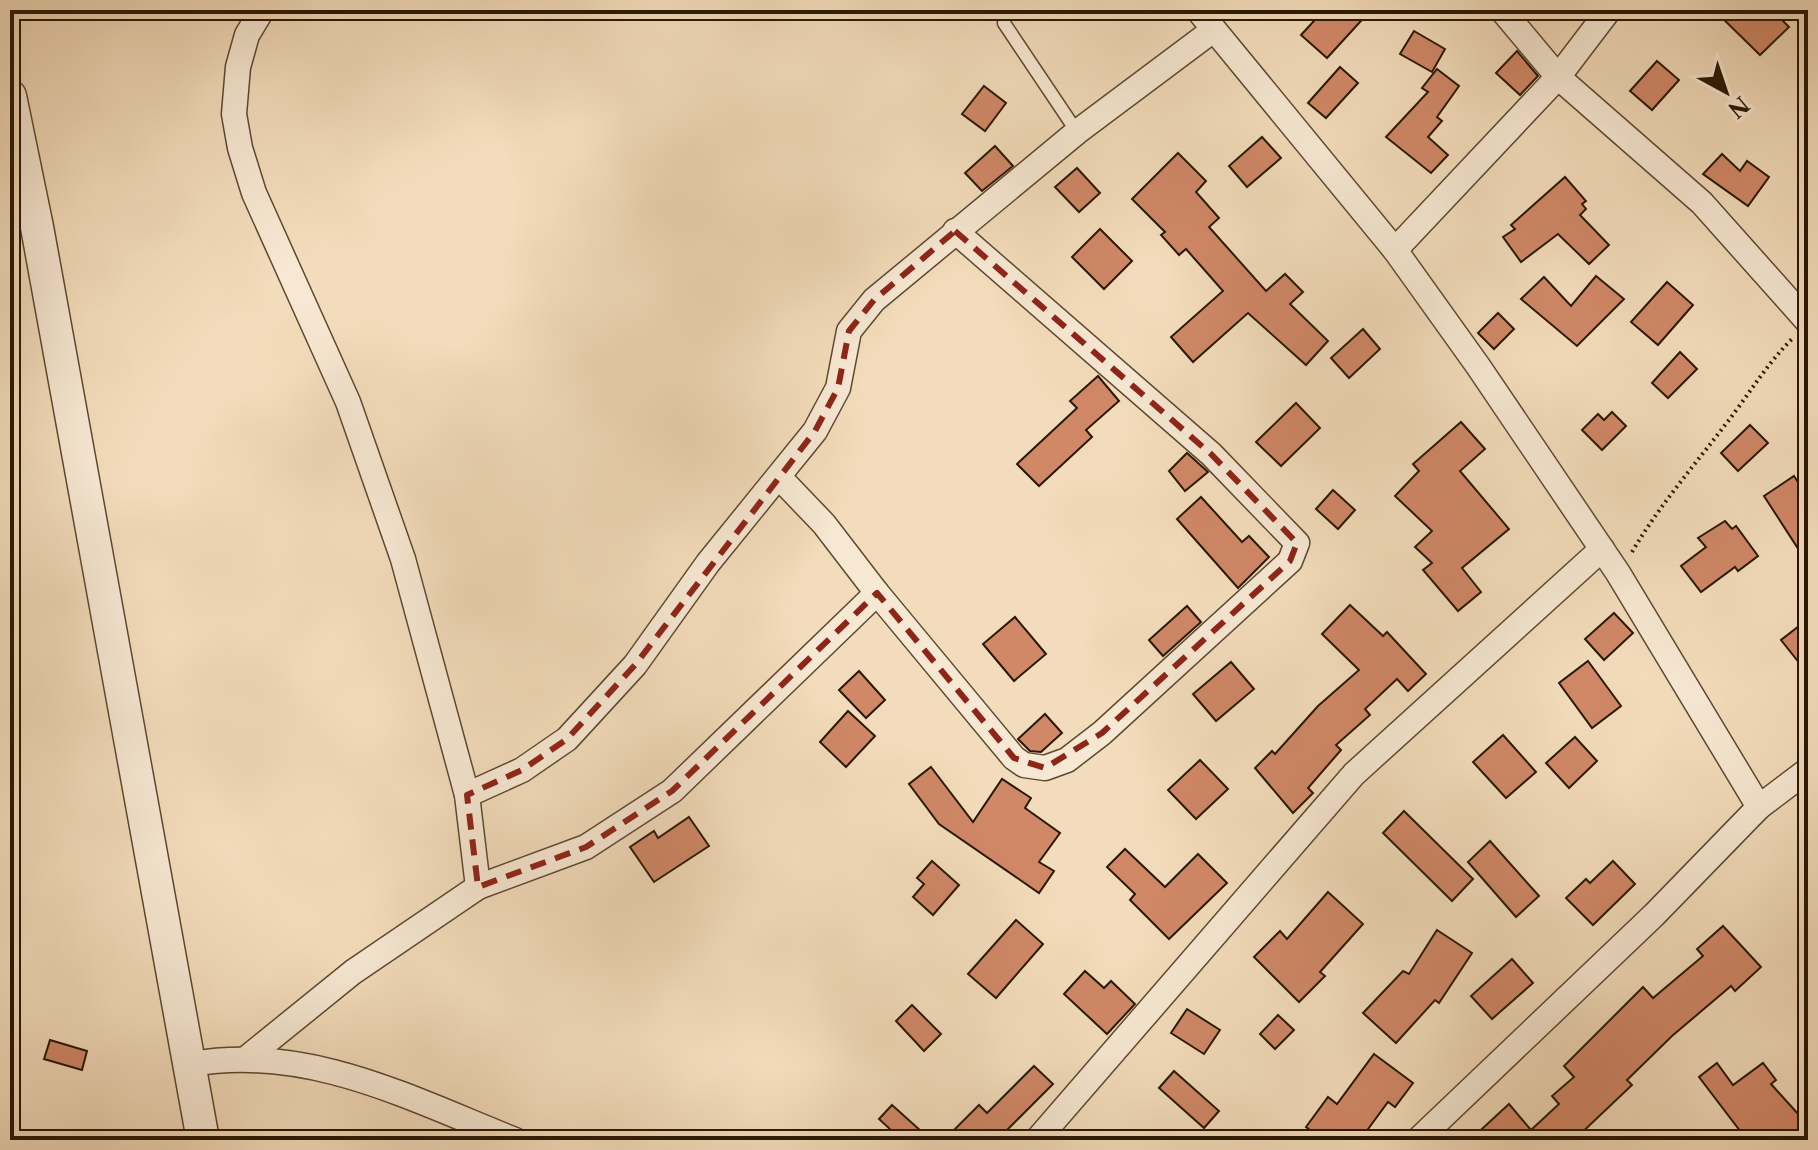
<svg xmlns="http://www.w3.org/2000/svg" width="1818" height="1150" viewBox="0 0 1818 1150" font-family="'Libre Caslon Text',serif">
<style>
.building{fill:#d08867;stroke:#2a1803;stroke-width:2}
.lines{fill:none;stroke-linecap:round;stroke-linejoin:round}
.service-casing{stroke:#5c4931;stroke-width:15}
.minor-casing{stroke:#5c4931;stroke-width:27}
.tertiary-casing{stroke:#5c4931;stroke-width:35}
.path{stroke:#2a1803;stroke-width:4;stroke-dasharray:2 4;stroke-linecap:butt}
.service{stroke:#f7e8d3;stroke-width:12}
.minor{stroke:#f7e8d3;stroke-width:24}
.tertiary{stroke:#f7e8d3;stroke-width:32}
.marked{fill:none;stroke:#8f2418;stroke-width:6;stroke-dasharray:16 10;stroke-linejoin:round}
</style>
<rect width="100%" height="100%" fill="#f3dcbb"/>
<filter id="stains"><feTurbulence type="fractalNoise" baseFrequency=".0025" numOctaves="4"/><feColorMatrix values="0 0 0 0 .2 0 0 0 0 .09 0 0 0 0 .02 0 0 0 .5 -.17"/></filter>
<radialGradient id="worn" r=".72"><stop offset=".6" stop-color="#630" stop-opacity="0"/><stop offset="1" stop-color="#630" stop-opacity=".3"/></radialGradient>
<g class="building">
<polygon points="1324,10 1371,10 1327,58 1301,35"/>
<polygon points="1714,10 1772,10 1789,27 1760,55"/>
<polygon points="1414,31 1445,49 1432,72 1400,54"/>
<polygon points="1517,51 1538,76 1520,95 1496,73"/>
<polygon points="1657,61 1679,80 1652,110 1630,91"/>
<polygon points="1340,67 1358,83 1326,118 1308,103"/>
<polygon points="1437,69 1459,86 1437,117 1442,121 1428,137 1448,155 1431,173 1386,137 1428,92 1422,88"/>
<polygon points="984,86 1006,103 985,131 962,114"/>
<polygon points="1262,137 1281,158 1247,187 1229,166"/>
<polygon points="995,146 1013,166 982,191 965,173"/>
<polygon points="1178,153 1206,181 1196,192 1219,218 1209,227 1266,291 1285,274 1303,292 1290,304 1328,341 1306,365 1248,313 1193,362 1171,337 1223,291 1186,249 1179,255 1161,235 1165,232 1132,199"/>
<polygon points="1722,154 1740,171 1747,161 1769,177 1748,206 1703,174"/>
<polygon points="1077,168 1100,193 1079,212 1055,187"/>
<polygon points="1565,177 1586,201 1582,204 1586,209 1580,215 1609,245 1589,264 1558,234 1521,262 1503,237 1515,229 1511,225"/>
<polygon points="1100,229 1132,261 1104,289 1072,257"/>
<polygon points="1596,276 1624,299 1577,346 1521,299 1544,277 1571,306"/>
<polygon points="1667,282 1693,305 1658,345 1631,322"/>
<polygon points="1498,313 1514,329 1494,349 1478,333"/>
<polygon points="1363,329 1380,349 1349,378 1331,358"/>
<polygon points="1680,352 1697,369 1668,398 1652,383"/>
<polygon points="1098,376 1119,401 1086,430 1092,437 1039,486 1017,464 1077,408 1070,401"/>
<polygon points="1296,403 1320,428 1281,466 1256,442"/>
<polygon points="1612,412 1626,426 1602,450 1582,430 1598,414 1604,420"/>
<polygon points="1461,422 1485,449 1460,471 1509,529 1462,568 1481,592 1458,611 1423,570 1432,563 1415,547 1432,531 1395,496 1419,471 1413,464"/>
<polygon points="1750,425 1768,443 1738,471 1721,453"/>
<polygon points="1187,453 1208,472 1185,491 1169,471"/>
<polygon points="1794,476 1800,485 1808,479 1808,564 1764,496"/>
<polygon points="1333,490 1355,510 1338,529 1316,509"/>
<polygon points="1201,497 1242,542 1249,536 1269,557 1238,588 1177,519"/>
<polygon points="1725,521 1732,529 1736,526 1758,556 1738,571 1735,567 1701,592 1681,566 1706,547 1698,538"/>
<polygon points="1350,605 1383,636 1387,632 1426,674 1408,691 1397,679 1365,709 1370,715 1336,745 1341,750 1308,788 1313,793 1293,813 1255,768 1272,751 1275,754 1318,706 1359,670 1322,634"/>
<polygon points="1187,606 1201,622 1163,656 1149,640"/>
<polygon points="1614,613 1633,633 1604,660 1585,639"/>
<polygon points="1015,617 1046,654 1014,681 983,644"/>
<polygon points="1808,619 1808,674 1781,640"/>
<polygon points="1588,661 1621,706 1592,728 1559,683"/>
<polygon points="1231,662 1254,689 1216,721 1193,694"/>
<polygon points="859,671 885,700 866,718 839,690"/>
<polygon points="848,711 875,736 846,767 820,742"/>
<polygon points="1045,714 1062,733 1041,752 1030,751 1018,739"/>
<polygon points="1503,735 1536,772 1506,798 1473,762"/>
<polygon points="1575,737 1597,761 1569,788 1546,763"/>
<polygon points="1200,760 1228,789 1196,819 1168,790"/>
<polygon points="931,767 973,822 1002,779 1031,798 1025,808 1060,833 1039,862 1054,871 1039,893 939,824 909,784"/>
<polygon points="1404,811 1473,879 1452,901 1383,833"/>
<polygon points="689,817 709,846 654,882 630,847 654,831 658,838"/>
<polygon points="1490,841 1539,896 1516,917 1468,862"/>
<polygon points="1125,849 1165,887 1198,854 1227,883 1169,939 1130,900 1135,894 1107,867"/>
<polygon points="932,861 959,885 933,915 913,897 924,884 917,878"/>
<polygon points="1613,861 1635,884 1593,925 1566,898 1586,879 1590,883"/>
<polygon points="1328,892 1363,924 1320,972 1325,976 1299,1002 1254,957 1280,931 1287,939"/>
<polygon points="1016,920 1043,944 996,998 968,974"/>
<polygon points="1723,926 1761,967 1735,991 1731,986 1672,1036 1627,1080 1632,1085 1574,1140 1470,1140 1509,1104 1531,1130 1559,1104 1552,1096 1574,1077 1564,1066 1643,987 1653,998 1703,956 1697,949"/>
<polygon points="1437,930 1472,953 1439,1003 1435,1000 1396,1043 1363,1013 1403,971 1409,974"/>
<polygon points="1512,959 1533,983 1492,1019 1471,996"/>
<polygon points="1085,971 1104,988 1111,981 1135,1004 1107,1034 1064,994"/>
<polygon points="912,1005 941,1034 924,1051 896,1021"/>
<polygon points="1187,1009 1220,1030 1204,1054 1171,1033"/>
<polygon points="1278,1015 1294,1030 1275,1049 1260,1034"/>
<polygon points="50,1040 87,1051 82,1070 44,1059"/>
<polygon points="1374,1054 1413,1083 1395,1107 1388,1102 1360,1140 1323,1140 1306,1127 1328,1097 1337,1104"/>
<polygon points="1717,1063 1733,1085 1763,1063 1776,1080 1771,1084 1808,1125 1808,1140 1747,1140 1699,1077"/>
<polygon points="1034,1066 1053,1084 997,1140 966,1140 955,1129 979,1105 987,1113"/>
<polygon points="1174,1071 1219,1111 1204,1128 1159,1088"/>
<polygon points="892,1105 931,1140 882,1140 891,1130 879,1119"/>
</g>
<g class="lines">
<defs>
<polyline id="service" points="1004,23 1077,132"/>
<g id="minor">
<polyline points="1198,10 1395,250 1478,366 1618,573 1759,807"/>
<polyline points="1609,10 1558,77 1702,203 1808,322"/>
<polyline points="1395,250 1558,77 1502,10"/>
<polyline points="877,593 1014,758 1024,765 1045,768 1067,760 1102,733 1290,561 1297,543 1211,454 955,231"/>
<polyline points="467,795 522,770 567,739 635,665 708,563 815,431 838,388 849,331 874,300 1077,132 1212,31"/>
<polyline points="478,887 586,847 672,791 877,593 824,524 779,477"/>
<polyline points="248,1057 353,972 478,887 467,795 403,559 348,402 254,193 240,148 234,114 238,67 247,35 262,10"/>
<path d="M192,1064c116,-20 217,34 323,76"/>
<polyline points="1037,1140 1354,774 1602,549"/>
<polyline points="1418,1140 1654,915 1759,807 1808,770"/>
</g>
<polyline id="tertiary" points="10,96 37,227 203,1140"/>
</defs>
<use href="#service" class="service-casing"/>
<use href="#minor" class="minor-casing"/>
<use href="#tertiary" class="tertiary-casing"/>
<path class="path" d="M1632,552c30,-51 68,-93 103,-140 19,-26 34,-50 57,-73"/>
<use href="#service" class="service"/>
<use href="#minor" class="minor"/>
<use href="#tertiary" class="tertiary"/>
</g>
<path class="marked" d="M955,231l256,223 86,89 -7,18 -188,172 -57,35 -31,-10 -137,-165 -205,198 -86,56 -108,40 -11,-92 55,-25 45,-31 68,-74 180,-234 23,-43 11,-57 25,-31z"/>
<rect width="1818" height="1150" fill="none" stroke="#f3dcbb" stroke-width="40"/>
<rect x="12" y="12" width="1794" height="1126" fill="none" stroke="#2a1803" stroke-width="4"/>
<rect x="20" y="20" width="1778" height="1110" fill="none" stroke="#2a1803" stroke-width="2"/>
<g transform="translate(1726 92) rotate(140)" stroke="#f7e8d3" stroke-width="6" paint-order="stroke">
<path d="M0-6L14 30L0 20L-14 30Z" fill="#2a1803"/>
<text y="-12" font-size="22" font-weight="bold" text-anchor="middle" fill="#2a1803">N</text>
</g>
<rect width="100%" height="100%" filter="url(#stains)"/>
<rect width="100%" height="100%" fill="url(#worn)"/>
</svg>
